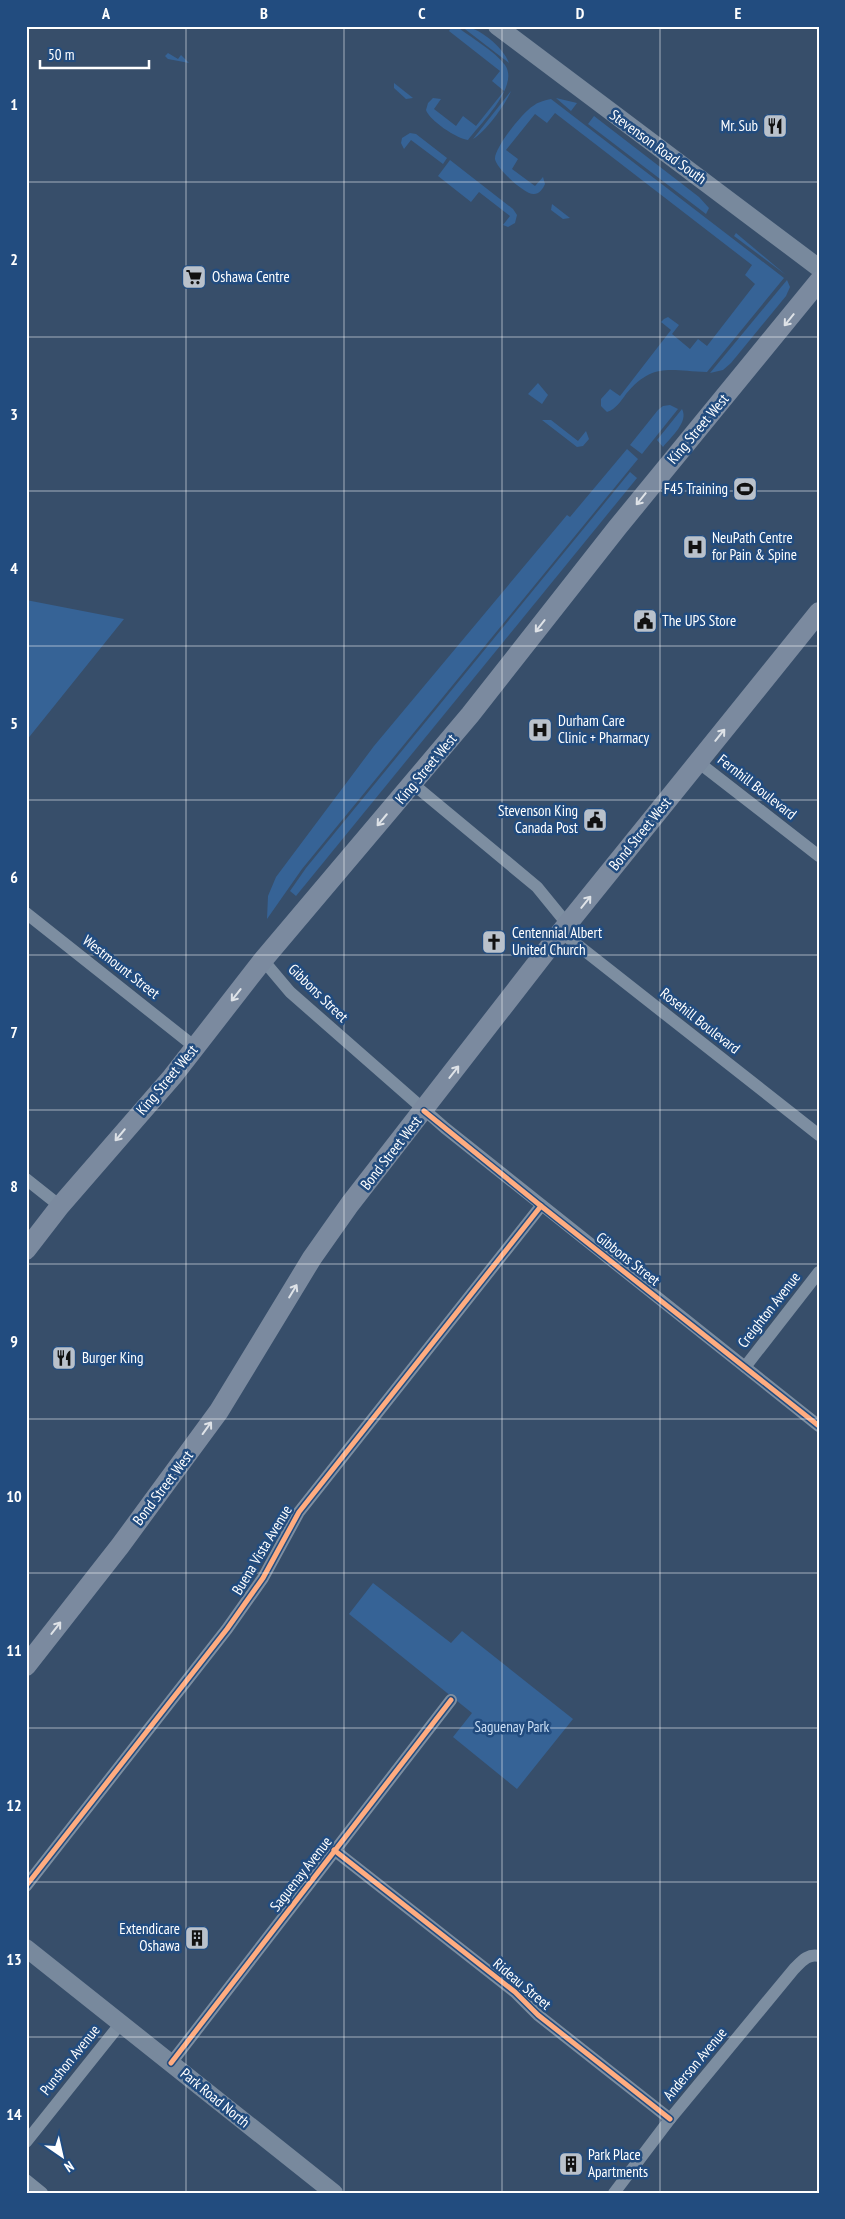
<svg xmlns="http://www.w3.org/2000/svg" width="845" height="2219" viewBox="0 0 845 2219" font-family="'PT Sans Narrow',sans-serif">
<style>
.green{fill:#366396}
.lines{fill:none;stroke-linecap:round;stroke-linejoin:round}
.minor{stroke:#7d8ea1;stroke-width:12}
.secondary{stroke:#78899d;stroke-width:18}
.primary{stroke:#7b8a9f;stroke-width:20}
.cycleway-casing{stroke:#224c7f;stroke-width:8}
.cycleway{stroke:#ffac80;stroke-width:5}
.oneway{stroke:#dee2e7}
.grid{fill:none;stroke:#fff;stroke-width:1;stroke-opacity:0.55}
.labels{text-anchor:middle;stroke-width:5;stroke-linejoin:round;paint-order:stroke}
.poi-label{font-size:15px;fill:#fff;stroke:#224c7f;text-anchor:start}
.street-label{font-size:15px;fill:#fff;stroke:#224c7f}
.park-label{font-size:15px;fill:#cbdff5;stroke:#224c7f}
.neatline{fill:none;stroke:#fff;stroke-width:2}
.grid-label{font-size:16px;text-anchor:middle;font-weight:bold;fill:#fff}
</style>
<rect width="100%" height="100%" fill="#374e6a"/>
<g class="green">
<path d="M452,26h4c14,11 39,25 49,39 15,21 -25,59 -37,75 -11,-1 -39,-20 -42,-30l2,-7 5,-5 8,1 -7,10 22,17 7,-10 13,10 28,-35 -12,-10 8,-10 -51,-40z"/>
<path d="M461,26c17,0 42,21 48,37z"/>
<polygon points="168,53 178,59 181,55 189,63 168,59 165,56"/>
<polygon points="394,83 413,98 406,99 394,88"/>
<path d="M511,91c-6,14 -25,40 -38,48z"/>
<polygon points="556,98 577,103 571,111"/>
<path d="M551,99l233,179 -77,94c-38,-1 -54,-10 -81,22 -5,7 -10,15 -19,18l-6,-6v-7l9,-10 10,7 51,-66 -10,-8 3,-3 4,-2 11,8 -7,9 18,15 8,-10 9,7 48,-62 -10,-9 7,-10 -197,-152 -8,10 -12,-9 -29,36 12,9 -6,10 23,17 8,-9 2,7c-2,5 -6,10 -11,10 -9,1 -38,-26 -39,-35 -1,-11 28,-47 38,-53 5,-4 12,-6 18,-7z"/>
<polygon points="594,116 699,197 709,208 706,214 588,124"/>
<polygon points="410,133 416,134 447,158 443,164 411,140 404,149 401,143 402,138"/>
<polygon points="450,160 513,209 517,215 515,223 508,227 503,225 510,216 479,192 471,202 438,176"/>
<polygon points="552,204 570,218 563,219 551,210"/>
<polygon points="736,233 786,275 734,236"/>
<polygon points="787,280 790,287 786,296 731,363 723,370 710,373"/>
<polygon points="538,383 548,395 542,404 528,394"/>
<polygon points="670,405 678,409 642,454 630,445 658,410 663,406"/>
<path d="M682,409c7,13 -11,28 -19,38l-6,-7z"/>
<polygon points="542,420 551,420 578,441 586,431 589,439 583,446 577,447"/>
<polygon points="627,449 638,459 302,869 267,919 268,896 276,877 374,746 567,515 570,517"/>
<polygon points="630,472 637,478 296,896 290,891 306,868"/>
<polygon points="26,600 124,619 26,741"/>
<polygon points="373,1583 451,1643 462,1631 573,1719 517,1789 453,1737 472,1713 349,1614"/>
</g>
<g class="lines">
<g class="minor">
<polyline points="698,762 819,856"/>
<polyline points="413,784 537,887 568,925"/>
<polyline points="26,913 195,1047"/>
<polyline points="561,932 819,1135"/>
<polyline points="263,960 290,992 445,1128 819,1426"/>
<polyline points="26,1179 60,1206"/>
<polyline points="745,1367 819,1272"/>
<polyline points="334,1850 515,1992 538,2015 670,2119"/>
<polyline points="26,1886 227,1629 263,1578 299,1512 541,1206"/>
<polyline points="171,2063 451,1700"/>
<polyline points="26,2142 121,2023"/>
<polyline points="26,2180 42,2193"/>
<path d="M614,2193l56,-74 124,-150c7,-7 14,-16 25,-13"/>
</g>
<g class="secondary">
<polyline points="497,26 819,268"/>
<polyline points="26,1948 334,2193"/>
</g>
<g class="primary">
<polyline points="26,1250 60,1206 172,1077 263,960 470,715 617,528 819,281"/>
<polyline points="26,1666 120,1546 219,1411 312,1258 350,1204 561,932 819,612"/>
</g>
<defs>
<g id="cycleway">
<polyline points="424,1111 541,1206 819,1426"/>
<polyline points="334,1850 515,1992 538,2015 670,2119"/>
<polyline points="26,1886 227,1629 263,1578 299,1512 541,1206"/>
<polyline points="171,2063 451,1700"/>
</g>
</defs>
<use href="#cycleway" class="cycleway-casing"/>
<use href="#cycleway" class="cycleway"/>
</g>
<defs><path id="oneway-shaft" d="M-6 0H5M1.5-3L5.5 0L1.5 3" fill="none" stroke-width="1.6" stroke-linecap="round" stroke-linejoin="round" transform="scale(1.25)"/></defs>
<g class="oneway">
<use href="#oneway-shaft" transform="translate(789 320) rotate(129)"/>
<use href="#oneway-shaft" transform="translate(641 499) rotate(129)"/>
<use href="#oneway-shaft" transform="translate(540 626) rotate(128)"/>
<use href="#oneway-shaft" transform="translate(720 735) rotate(-51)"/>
<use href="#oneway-shaft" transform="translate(382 820) rotate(130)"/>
<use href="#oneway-shaft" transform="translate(586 902) rotate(-51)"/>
<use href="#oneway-shaft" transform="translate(236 995) rotate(128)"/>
<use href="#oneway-shaft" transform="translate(454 1072) rotate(-52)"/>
<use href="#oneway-shaft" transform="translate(120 1135) rotate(130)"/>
<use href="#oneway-shaft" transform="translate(293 1291) rotate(-59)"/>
<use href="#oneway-shaft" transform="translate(207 1428) rotate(-54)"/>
<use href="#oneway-shaft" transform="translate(56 1628) rotate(-52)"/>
</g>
<path class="grid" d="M186,26v2167M344,26v2167M502,26v2167M660,26v2167M26,182h793M26,337h793M26,491h793M26,646h793M26,800h793M26,955h793M26,1110h793M26,1264h793M26,1419h793M26,1573h793M26,1728h793M26,1882h793M26,2037h793"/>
<defs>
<symbol id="restaurant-square" viewBox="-11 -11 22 22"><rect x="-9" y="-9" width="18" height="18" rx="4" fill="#b9c1cb" stroke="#224c7f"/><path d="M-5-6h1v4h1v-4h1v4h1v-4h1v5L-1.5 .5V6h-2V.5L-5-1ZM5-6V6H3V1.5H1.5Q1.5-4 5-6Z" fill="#111"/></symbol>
<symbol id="supermarket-square" viewBox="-11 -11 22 22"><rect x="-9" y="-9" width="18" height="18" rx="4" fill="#b9c1cb" stroke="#224c7f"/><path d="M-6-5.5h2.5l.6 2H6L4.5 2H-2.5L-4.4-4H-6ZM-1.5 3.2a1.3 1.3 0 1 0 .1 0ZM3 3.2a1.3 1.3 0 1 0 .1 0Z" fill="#111"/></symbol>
<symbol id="stadium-square" viewBox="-11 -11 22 22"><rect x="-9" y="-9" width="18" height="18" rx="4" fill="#b9c1cb" stroke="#224c7f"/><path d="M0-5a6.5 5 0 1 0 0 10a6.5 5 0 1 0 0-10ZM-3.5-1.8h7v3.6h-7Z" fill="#111"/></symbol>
<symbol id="hospital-square" viewBox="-11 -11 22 22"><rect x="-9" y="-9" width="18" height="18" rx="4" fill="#b9c1cb" stroke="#224c7f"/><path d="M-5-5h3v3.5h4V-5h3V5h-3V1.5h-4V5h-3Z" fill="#111"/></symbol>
<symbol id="civic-square" viewBox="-11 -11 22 22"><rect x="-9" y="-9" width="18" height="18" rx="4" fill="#b9c1cb" stroke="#224c7f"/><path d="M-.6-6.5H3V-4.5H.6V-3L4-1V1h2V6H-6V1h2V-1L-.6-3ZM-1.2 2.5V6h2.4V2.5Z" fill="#111"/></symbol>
<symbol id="church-square" viewBox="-11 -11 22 22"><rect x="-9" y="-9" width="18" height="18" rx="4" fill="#b9c1cb" stroke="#224c7f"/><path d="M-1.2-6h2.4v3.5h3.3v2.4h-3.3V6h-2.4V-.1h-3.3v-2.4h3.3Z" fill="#111"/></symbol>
<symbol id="building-square" viewBox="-11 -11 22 22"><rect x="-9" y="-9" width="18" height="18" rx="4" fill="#b9c1cb" stroke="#224c7f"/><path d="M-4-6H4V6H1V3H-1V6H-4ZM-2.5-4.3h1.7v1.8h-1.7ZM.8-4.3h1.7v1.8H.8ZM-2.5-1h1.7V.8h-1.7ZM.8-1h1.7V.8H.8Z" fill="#111"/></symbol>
</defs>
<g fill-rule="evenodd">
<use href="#restaurant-square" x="761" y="112" width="28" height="28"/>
<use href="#supermarket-square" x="180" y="263" width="28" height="28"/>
<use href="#stadium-square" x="731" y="475" width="28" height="28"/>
<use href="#hospital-square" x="681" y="533" width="28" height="28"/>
<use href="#civic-square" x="631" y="607" width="28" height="28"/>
<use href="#hospital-square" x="526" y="716" width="28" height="28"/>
<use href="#civic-square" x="581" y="806" width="28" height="28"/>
<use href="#church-square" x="480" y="928" width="28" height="28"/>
<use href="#restaurant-square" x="50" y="1344" width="28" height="28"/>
<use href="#building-square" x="183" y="1924" width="28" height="28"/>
<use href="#building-square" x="557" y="2150" width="28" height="28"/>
</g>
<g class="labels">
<g class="poi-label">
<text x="758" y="131" text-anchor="end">Mr. Sub</text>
<text x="212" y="282">Oshawa Centre</text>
<text x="728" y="494" text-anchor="end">F45 Training</text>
<text x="712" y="543">NeuPath Centre<tspan x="712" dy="17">for Pain &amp; Spine</tspan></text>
<text x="662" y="626">The UPS Store</text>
<text x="558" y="726">Durham Care<tspan x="558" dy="17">Clinic + Pharmacy</tspan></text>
<text x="578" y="816" text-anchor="end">Stevenson King<tspan x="578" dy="17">Canada Post</tspan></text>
<text x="512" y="938">Centennial Albert<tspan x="512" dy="17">United Church</tspan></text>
<text x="82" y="1363">Burger King</text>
<text x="180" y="1934" text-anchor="end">Extendicare<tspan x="180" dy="17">Oshawa</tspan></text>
<text x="588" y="2160">Park Place<tspan x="588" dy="17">Apartments</tspan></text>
</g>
<g class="street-label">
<text transform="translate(658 147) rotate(36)" y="5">Stevenson Road South</text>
<text transform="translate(698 429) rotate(-50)" y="5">King Street West</text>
<text transform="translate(426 769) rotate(-50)" y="5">King Street West</text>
<text transform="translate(757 787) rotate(38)" y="5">Fernhill Boulevard</text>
<text transform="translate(640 834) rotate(-51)" y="5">Bond Street West</text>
<text transform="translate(121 967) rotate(38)" y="5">Westmount Street</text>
<text transform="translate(318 993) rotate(44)" y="5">Gibbons Street</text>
<text transform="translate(700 1021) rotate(38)" y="5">Rosehill Boulevard</text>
<text transform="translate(167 1080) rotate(-50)" y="5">King Street West</text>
<text transform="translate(391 1153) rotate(-52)" y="5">Bond Street West</text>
<text transform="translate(628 1259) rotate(38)" y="5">Gibbons Street</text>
<text transform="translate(769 1310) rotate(-52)" y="5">Creighton Avenue</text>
<text transform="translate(163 1488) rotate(-53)" y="5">Bond Street West</text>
<text transform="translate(262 1550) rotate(-59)" y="5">Buena Vista Avenue</text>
<text transform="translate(301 1874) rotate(-52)" y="5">Saguenay Avenue</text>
<text transform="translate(522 1984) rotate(40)" y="5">Rideau Street</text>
<text transform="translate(70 2060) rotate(-51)" y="5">Punshon Avenue</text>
<text transform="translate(695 2064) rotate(-50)" y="5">Anderson Avenue</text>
<text transform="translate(215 2098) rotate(39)" y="5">Park Road North</text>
</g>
<g class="park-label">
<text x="512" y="1732">Saguenay Park</text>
</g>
</g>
<rect width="845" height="2219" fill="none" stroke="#224c7f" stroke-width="55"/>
<g transform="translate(62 2156) rotate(146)" stroke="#224c7f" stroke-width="4" paint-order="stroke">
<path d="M0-4L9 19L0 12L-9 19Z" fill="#ffffff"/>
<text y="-8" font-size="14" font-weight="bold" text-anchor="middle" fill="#ffffff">N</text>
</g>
<path d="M40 60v8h109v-8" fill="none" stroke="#ffffff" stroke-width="2.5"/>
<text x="48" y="60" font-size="15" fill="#ffffff" stroke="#224c7f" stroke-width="4" paint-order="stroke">50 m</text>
<rect x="28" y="28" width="790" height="2164" class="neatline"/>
<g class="grid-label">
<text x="106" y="19">A</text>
<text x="264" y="19">B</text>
<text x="422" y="19">C</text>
<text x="580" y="19">D</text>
<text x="738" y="19">E</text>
<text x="14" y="110">1</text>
<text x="14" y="265">2</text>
<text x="14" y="420">3</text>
<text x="14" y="574">4</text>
<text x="14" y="729">5</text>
<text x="14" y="883">6</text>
<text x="14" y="1038">7</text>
<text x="14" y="1192">8</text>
<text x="14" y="1347">9</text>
<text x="14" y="1502">10</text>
<text x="14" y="1656">11</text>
<text x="14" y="1811">12</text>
<text x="14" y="1965">13</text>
<text x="14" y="2120">14</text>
</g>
</svg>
